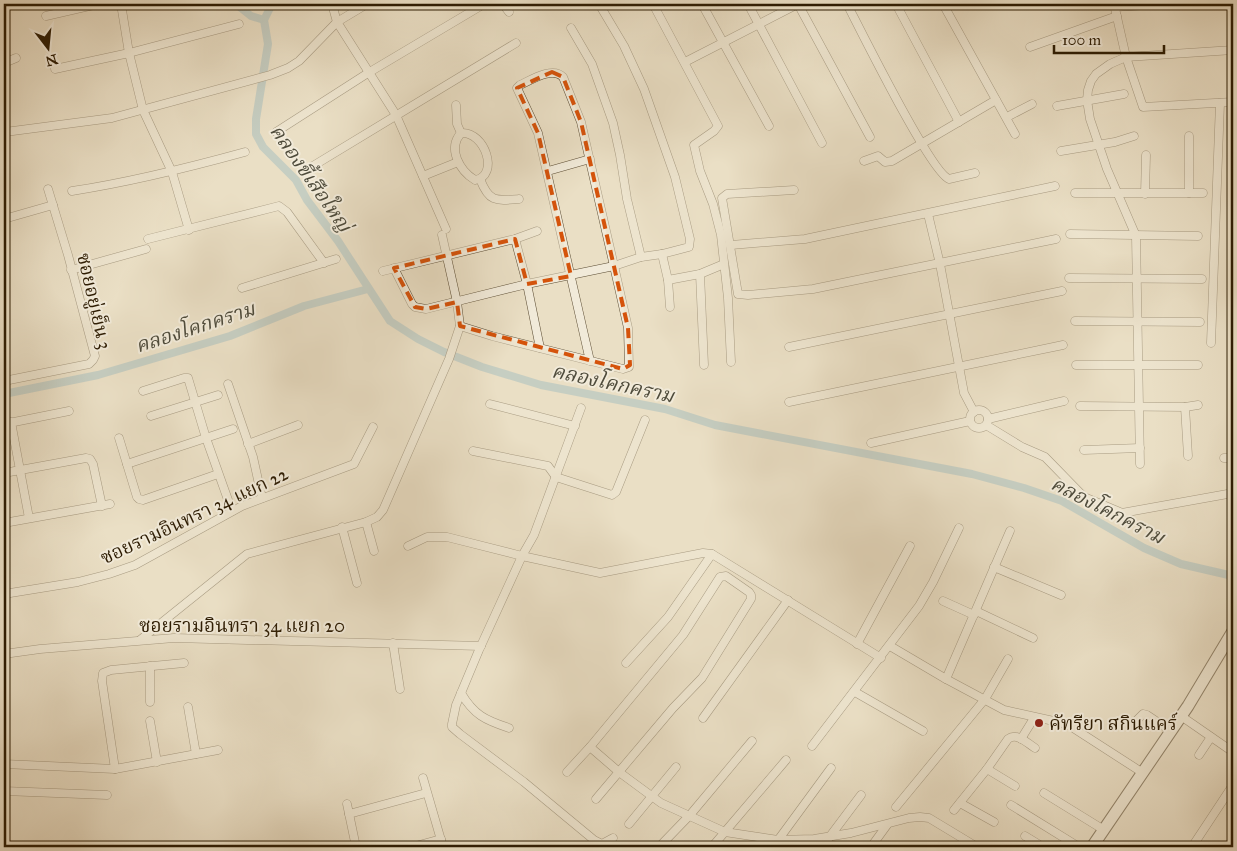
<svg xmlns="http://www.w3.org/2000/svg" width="1237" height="851" viewBox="0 0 1237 851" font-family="'IM FELL Great Primer','Noto Serif Thai',serif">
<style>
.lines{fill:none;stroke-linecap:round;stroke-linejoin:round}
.canal{stroke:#9cbabe;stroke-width:8}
.street-casing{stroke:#5c4d34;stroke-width:9}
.secondary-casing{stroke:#2d1c03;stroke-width:13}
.street{stroke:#f1ead9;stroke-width:8}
.secondary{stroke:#f1ead9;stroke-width:11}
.marked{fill:none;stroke:#d5530b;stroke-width:4;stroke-dasharray:10 6;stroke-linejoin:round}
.poi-dot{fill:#8f2418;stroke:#f1ead9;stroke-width:2}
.labels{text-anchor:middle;stroke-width:4;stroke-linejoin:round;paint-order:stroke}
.street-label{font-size:19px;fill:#2d1c03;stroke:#f1ead9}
.poi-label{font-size:19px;fill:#2d1c03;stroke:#f1ead9;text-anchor:start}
.water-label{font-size:20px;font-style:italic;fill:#4e4b3b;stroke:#f1ead9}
</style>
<rect width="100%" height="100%" fill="#eadfc5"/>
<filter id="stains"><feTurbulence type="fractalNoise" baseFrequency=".004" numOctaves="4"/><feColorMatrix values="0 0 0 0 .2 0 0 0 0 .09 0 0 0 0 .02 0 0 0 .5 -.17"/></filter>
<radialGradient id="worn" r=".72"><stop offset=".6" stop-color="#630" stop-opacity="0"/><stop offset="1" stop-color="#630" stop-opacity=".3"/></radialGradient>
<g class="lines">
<g class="canal">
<polyline points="236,4 251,16 264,20"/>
<polyline points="264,20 268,44 256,119 256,134 263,147 296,180 307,200 338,241 390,321 418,339 444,352 482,367 541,385 665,409 715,425 972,474 1024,488 1062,501 1144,548 1181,564 1233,576"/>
<polyline points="264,20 272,4"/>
<polyline points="4,394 98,375 230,336 304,306 368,289"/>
</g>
<defs>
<g id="street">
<polyline points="121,4 129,53 143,110 172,172 189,230"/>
<polyline points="332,4 337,22 396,115 446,229"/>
<polyline points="503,4 509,12"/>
<polyline points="653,4 718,126 714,131 694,145 700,171 713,204 721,235 728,298 731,362"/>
<polyline points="702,4 769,126"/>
<polyline points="748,4 822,143"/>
<polyline points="798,4 870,137"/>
<path d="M847,4c13,25 84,169 102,175l26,-6"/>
<polyline points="896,4 959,122"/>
<polyline points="943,4 1015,134"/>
<polyline points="1114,4 1126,57 1143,107 1233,102"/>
<polyline points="1114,7 1166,4"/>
<polyline points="46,16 98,4"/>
<polyline points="571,28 592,64 613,123 620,155 627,199 641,257"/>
<polyline points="1030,47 1117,16"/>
<polyline points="685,62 798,4"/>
<polyline points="4,63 16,58"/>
<polyline points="55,69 129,53 239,24"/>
<polyline points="456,105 457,124 461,133"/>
<polyline points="1057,106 1124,94"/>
<polyline points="1007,117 1032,104"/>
<polyline points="5,132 112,118 270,75 288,68 299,61 337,22 367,4"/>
<polyline points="276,132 368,73 484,4"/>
<path d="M461,133c24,-2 39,43 14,47 -15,-9 -28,-31 -14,-47z"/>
<polyline points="1061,151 1115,142 1134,136"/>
<polyline points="864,161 878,156 885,162 892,161 996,100"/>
<polyline points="548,171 590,159"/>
<polyline points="303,172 516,43"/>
<polyline points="423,176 458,162"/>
<path d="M480,179c9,23 15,22 39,20"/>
<polyline points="794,190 727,194 722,198 738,294 748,295 813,289 1056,239"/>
<path d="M72,191c59,-9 115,-23 173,-39"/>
<polyline points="1075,193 1203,193"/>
<polyline points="1189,193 1189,136"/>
<polyline points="1145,194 1146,155"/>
<polyline points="928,214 940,264 964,393 974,412"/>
<polyline points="4,219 53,205"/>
<polyline points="1070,234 1198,236"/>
<polyline points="148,239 279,206 287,212 324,263"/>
<polyline points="515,239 527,284 540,348"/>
<polyline points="731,245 805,239 1055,186"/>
<polyline points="662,254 668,280 670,307"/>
<polyline points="394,268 412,304 415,307 426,309 527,284 614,266 641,257 662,254 689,247 690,239 675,177 644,89 624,46 599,4"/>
<polyline points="71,270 146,249"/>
<polyline points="383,271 515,239 537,231"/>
<polyline points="700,274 704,365"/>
<polyline points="1069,278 1202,279"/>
<polyline points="668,280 700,274 724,264"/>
<polyline points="242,288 336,259"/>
<polyline points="1075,321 1200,322"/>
<path d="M460,326l32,10 131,33 6,-2 -1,-39 -14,-62 -33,-144 -18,-45c-10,-11 -32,3 -43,8l-3,3 21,45 52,228"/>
<polyline points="1211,343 1220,103"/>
<polyline points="789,347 1062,291"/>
<polyline points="1076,365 1198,365"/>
<polyline points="4,381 89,364 93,360 95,356 68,255 48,189"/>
<polyline points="228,384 253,457 262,498"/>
<polyline points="143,391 184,378 188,378 206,438 232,511"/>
<polyline points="789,402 1063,345"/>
<polyline points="490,404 575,426"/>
<polyline points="1080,406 1185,407 1198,405"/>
<polyline points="1185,407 1188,456"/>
<polyline points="581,408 534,535 522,556 479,650 456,705 452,724 452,727 460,734 524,782 594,840 602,844 613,838"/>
<circle cx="979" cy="419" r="9"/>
<polyline points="151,416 218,395"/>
<polyline points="988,419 1064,401"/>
<polyline points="11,422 29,518"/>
<polyline points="4,424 69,411"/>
<polyline points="986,425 1022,447 1045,457 1084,497 1122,513 1233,493"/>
<polyline points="119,438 137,497 139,499 143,500 218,474"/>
<polyline points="871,443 970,421"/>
<polyline points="248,444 298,425"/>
<polyline points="1084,450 1140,448"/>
<polyline points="473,451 548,466 556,477 612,495 616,492 645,420"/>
<polyline points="1224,458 1233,458"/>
<polyline points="127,464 233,429"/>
<polyline points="1140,464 1136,236 1107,169 1090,119 1087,100 1088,90 1091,81 1096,74 1110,64 1126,57 1233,50"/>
<polyline points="4,473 86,458 90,459 93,464 102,506"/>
<polyline points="366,522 374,551"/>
<polyline points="4,523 110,504"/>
<polyline points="342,527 357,583"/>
<polyline points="408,546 427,537 447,537 522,556 600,573 703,553 712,554 881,658"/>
<polyline points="994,567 1061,595"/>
<polyline points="4,594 78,582 109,574 135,565 242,506 354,464 373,427"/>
<polyline points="943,601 974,615"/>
<polyline points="976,611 1033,638"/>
<polyline points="140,640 247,554 366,522 377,517 383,510 449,359 460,326 457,302 442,235"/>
<polyline points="393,643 400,689"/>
<polyline points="857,644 910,546"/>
<polyline points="890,646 946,679 1004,710 1067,724 1143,773"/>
<polyline points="4,654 40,649 174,638 481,646"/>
<polyline points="626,663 668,617 712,554"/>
<polyline points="150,666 150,702"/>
<polyline points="946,679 1010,531"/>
<polyline points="855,692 923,731"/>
<path d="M461,693c13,22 24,27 48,35"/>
<polyline points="188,707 196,754"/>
<polyline points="1181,716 1233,752"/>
<polyline points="703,718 788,600"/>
<polyline points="1137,720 1143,714 1147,715 1171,731"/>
<polyline points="150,721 157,762"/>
<polyline points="1021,739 1034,718"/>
<polyline points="812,746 919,606 933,582 959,528"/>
<polyline points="590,747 619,772 661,803 725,832 778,840 814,839 851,833 909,818 920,817 929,818 977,847"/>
<polyline points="1199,755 1211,737"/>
<polyline points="4,764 115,769 218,750"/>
<polyline points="115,769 102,681 103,673 111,670 184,663"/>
<polyline points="987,769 1015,786"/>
<polyline points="567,772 590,747 683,635 720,577 726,576 749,592 751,595 751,599 702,678 673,708 596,799"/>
<polyline points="423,778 443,847"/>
<polyline points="4,791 107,795"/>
<polyline points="1044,793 1104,830"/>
<polyline points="960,803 994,822"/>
<polyline points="347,804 356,847"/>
<polyline points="1011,805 1079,847"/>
<polyline points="896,807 985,699 1008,659"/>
<path d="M954,810l33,-41 21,-30c9,-7 19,4 27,9"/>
<polyline points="349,814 426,793"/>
<polyline points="629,824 676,767"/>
<polyline points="1025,836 1043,847"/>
<polyline points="4,846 39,847"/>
<polyline points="412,847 441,839"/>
<polyline points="659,847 690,815 752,741"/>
<polyline points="712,847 786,760"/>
<polyline points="773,847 831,768"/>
<polyline points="822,847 861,795"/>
<polyline points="871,847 887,825"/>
<polyline points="1192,847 1233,785"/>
</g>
<polyline id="secondary" points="1092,847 1188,706 1233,631"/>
</defs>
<use href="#street" class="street-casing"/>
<use href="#secondary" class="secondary-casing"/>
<use href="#street" class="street"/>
<use href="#secondary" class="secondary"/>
</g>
<path d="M0 0H1237V851H0ZM552,72l11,5 18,45 47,206 2,37 -7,4 -163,-43 -3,-24 -31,7 -11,-2 -21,-39 121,-29 12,45 44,-8 -33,-143 -21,-45z" fill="#eadfc5" fill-opacity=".55" fill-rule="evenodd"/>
<path class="marked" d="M552,72l11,5 18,45 47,206 2,37 -7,4 -163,-43 -3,-24 -31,7 -11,-2 -21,-39 121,-29 12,45 44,-8 -33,-143 -21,-45z"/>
<circle class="poi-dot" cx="1039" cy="723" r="5"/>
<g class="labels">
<g class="street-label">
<text transform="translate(95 301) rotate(77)" y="7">ซอยอยู่เย็น 3</text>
<text transform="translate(194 515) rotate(-25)" y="7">ซอยรามอินทรา 34 แยก 22</text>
<text x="242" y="632">ซอยรามอินทรา 34 แยก 20</text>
</g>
<g class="poi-label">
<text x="1049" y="730">คัทรียา สกินแคร์</text>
</g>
<g class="water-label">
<text transform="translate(311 178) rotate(55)" y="7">คลองขี้เสือใหญ่</text>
<text transform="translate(195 327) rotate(-18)" y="7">คลองโคกคราม</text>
<text transform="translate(613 383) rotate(12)" y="7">คลองโคกคราม</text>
<text transform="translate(1108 510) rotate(27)" y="7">คลองโคกคราม</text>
</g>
</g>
<rect width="1237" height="851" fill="none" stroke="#eadfc5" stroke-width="20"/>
<rect x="5" y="5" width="1227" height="841" fill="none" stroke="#2d1c03" stroke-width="2.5"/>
<rect x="10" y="10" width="1217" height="831" fill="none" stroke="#2d1c03"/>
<g transform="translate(48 48) rotate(164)" stroke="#f1ead9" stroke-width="4" paint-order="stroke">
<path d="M0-4L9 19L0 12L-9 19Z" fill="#2d1c03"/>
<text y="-8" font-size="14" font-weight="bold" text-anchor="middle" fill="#2d1c03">N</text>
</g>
<path d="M1054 45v8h110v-8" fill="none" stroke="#2d1c03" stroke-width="2.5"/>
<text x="1062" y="45" font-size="15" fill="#2d1c03" stroke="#f1ead9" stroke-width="4" paint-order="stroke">100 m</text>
<rect width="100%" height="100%" filter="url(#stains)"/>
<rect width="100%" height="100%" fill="url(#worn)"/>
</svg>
